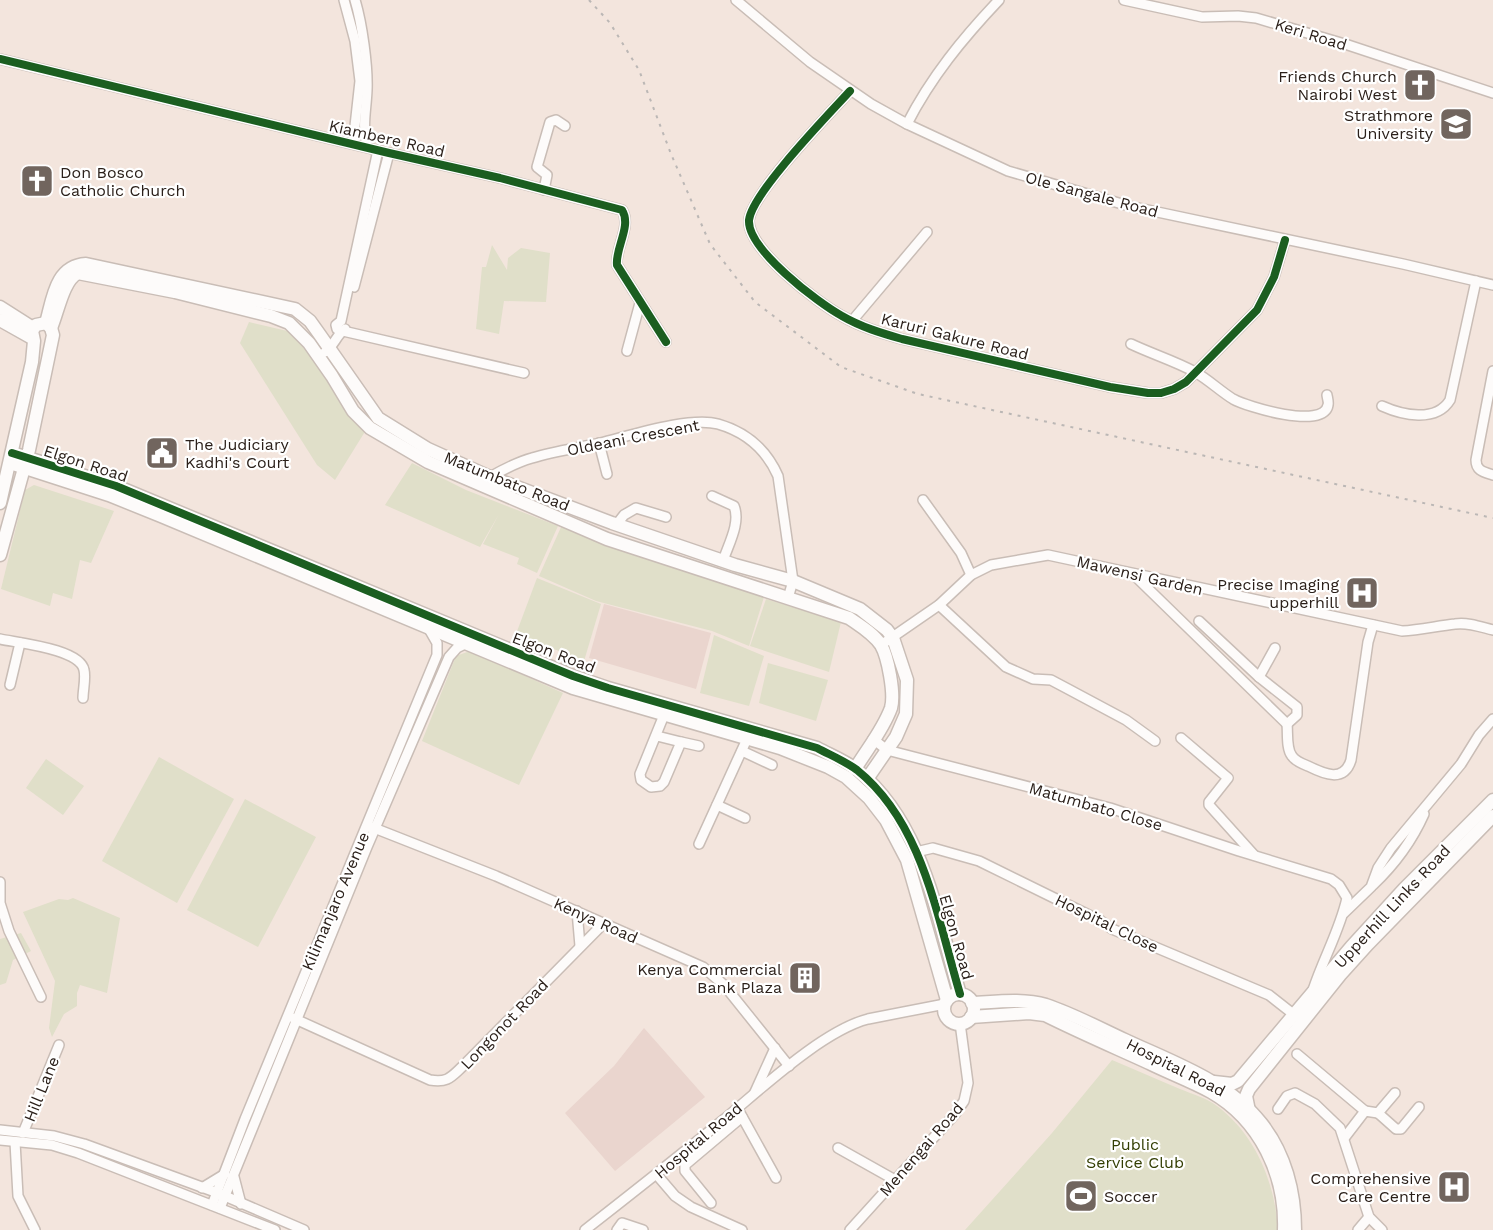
<svg xmlns="http://www.w3.org/2000/svg" width="1493" height="1230" viewBox="0 0 1493 1230" font-family="'Work Sans',sans-serif">
<style>
.commercial{fill:#ead5ce}
.medical{fill:#e8d7cc}
.green{fill:#e0dfc9}
.lines{fill:none;stroke-linecap:round;stroke-linejoin:round}
.minor-casing{stroke:#c9bdb6;stroke-width:12}
.tertiary-casing{stroke:#c9bdb6;stroke-width:15}
.minor{stroke:#fdfbfa;stroke-width:9}
.tertiary{stroke:#fdfbfa;stroke-width:12}
.rail{stroke:#bbb7b5;stroke-width:2;stroke-dasharray:3 6;stroke-linecap:butt}
.cycleway-casing{stroke:#fff;stroke-width:11}
.cycleway{stroke:#1b5e20;stroke-width:8}
.labels{text-anchor:middle;stroke-width:4.5;stroke-linejoin:round;paint-order:stroke}
.street-label{font-size:16px;fill:#2b201a;stroke:#fff}
.poi-label{font-size:16px;fill:#2b201a;stroke:#fff;text-anchor:end}
.park-label{font-size:16px;fill:#333e03;stroke:#fff}
</style>
<rect width="100%" height="100%" fill="#f3e5dd"/>
<g class="commercial">
<polygon points="604,604 711,633 696,689 589,658"/>
<polygon points="644,1028 705,1097 615,1171 565,1113 614,1066"/>
</g>
<polygon class="medical" points="1358,579 1371,581 1366,607 1353,605"/>
<g class="green">
<polygon points="492,245 507,270 508,258 521,248 550,253 546,302 504,301 499,334 476,329 482,267 486,267"/>
<polygon points="249,322 296,333 366,430 335,480 317,465 240,343"/>
<polygon points="412,463 466,490 558,526 537,573 517,564 519,558 483,544 499,514 480,547 385,505"/>
<polygon points="34,485 114,511 91,563 80,560 72,599 53,593 50,606 1,589 25,490"/>
<polygon points="562,525 631,554 764,597 749,646 712,631 596,601 539,576"/>
<polygon points="537,578 601,604 584,661 516,634"/>
<polygon points="766,599 841,622 829,672 750,646"/>
<polygon points="714,635 764,656 749,706 700,693"/>
<polygon points="470,651 563,693 519,785 422,741 456,656"/>
<polygon points="768,663 828,680 816,721 759,703"/>
<polygon points="159,757 234,799 177,903 102,861"/>
<polygon points="46,759 84,786 63,815 26,788"/>
<polygon points="245,799 316,837 258,947 187,910"/>
<polygon points="73,898 120,918 107,993 80,985 77,993 77,1006 64,1014 52,1037 49,1028 55,981 23,912 59,899 68,900"/>
<polygon points="21,933 31,951 13,960 6,983 0,985 0,939"/>
<path d="M1112,1060c23,10 45,19 68,29 12,5 27,9 37,17 39,29 58,77 61,124h-313l87,-97z"/>
</g>
<g class="lines">
<defs>
<g id="minor">
<polyline points="344,0 355,41 360,81 353,144"/>
<path d="M355,0c7,23 13,66 12,90 -1,23 -5,33 0,57"/>
<polyline points="736,0 810,62 871,104 907,124 1008,171 1129,206 1403,264 1493,285"/>
<polyline points="1124,0 1202,17 1238,16 1256,18 1348,45 1493,93"/>
<path d="M0,59l389,94 111,25 122,32c10,16 -7,38 -5,55l49,77"/>
<path d="M850,91c-21,23 -98,102 -101,129 -2,29 69,83 93,96 19,11 39,17 60,23l208,48 38,6h13l13,-4 12,-7 71,-72 17,-33 11,-37"/>
<path d="M907,124c24,-47 56,-86 92,-124"/>
<polyline points="544,190 547,175 537,167 550,122 556,120 565,126"/>
<polyline points="354,287 389,153"/>
<polyline points="852,321 927,232"/>
<polyline points="341,331 337,329 336,325 341,321 378,150"/>
<polyline points="343,331 524,373"/>
<path d="M1131,344c21,10 44,17 64,28 14,8 25,19 38,27 14,8 91,31 95,6 1,-2 -1,-9 -1,-10"/>
<polyline points="627,351 640,303"/>
<path d="M325,352c9,-6 12,-18 20,-23"/>
<path d="M1493,371l-17,89c0,11 8,12 17,15"/>
<path d="M1382,406c20,9 54,17 68,-6l26,-119"/>
<polyline points="599,443 607,474"/>
<path d="M490,477c14,-8 28,-15 42,-19 22,-7 46,-10 68,-15 29,-7 90,-27 118,-19 28,8 48,25 60,52l15,105 -5,17"/>
<path d="M712,496l22,10c7,17 -6,39 -11,55"/>
<polyline points="923,500 961,553 971,575"/>
<polyline points="617,524 624,515 636,508 666,517"/>
<polyline points="1134,575 1287,724"/>
<polyline points="939,605 1006,667 1033,679 1051,680 1068,689 1126,720 1155,741"/>
<polyline points="1199,621 1259,677 1297,707 1297,715 1287,724"/>
<path d="M0,639c18,4 80,10 84,31 2,8 -1,20 -1,28"/>
<path d="M881,645l58,-40 32,-30 20,-10 57,-10 354,76c18,-1 35,-5 53,-7 13,-2 26,3 38,6"/>
<polyline points="1259,677 1275,648"/>
<polyline points="10,685 20,643"/>
<path d="M1287,724c1,8 -1,25 5,32 3,5 11,8 16,10 16,8 36,17 43,-6l17,-118 5,-17"/>
<polyline points="657,736 681,742 664,782 660,786 651,787 641,780 640,774 664,715"/>
<polyline points="1181,738 1228,778 1209,802 1209,805 1254,855"/>
<path d="M873,739l14,11 223,58 129,43 92,28 8,6 8,13c-7,32 -24,61 -34,92"/>
<polyline points="681,742 699,746"/>
<polyline points="742,751 772,765"/>
<polyline points="717,805 745,818"/>
<polyline points="369,826 496,876 703,967 724,985 789,1066"/>
<polyline points="699,844 747,739"/>
<polyline points="916,852 933,848 979,861 1101,921 1112,929 1269,995 1297,1017"/>
<polyline points="0,882 0,903 9,931 41,997"/>
<path d="M1373,885c21,-20 39,-44 51,-71"/>
<polyline points="577,911 580,946"/>
<polyline points="1344,913 1371,887 1378,868 1391,848 1461,764 1479,735 1493,719"/>
<path d="M293,1018l137,62c18,3 21,-3 33,-14l141,-143"/>
<polyline points="1297,1054 1365,1111"/>
<polyline points="755,1092 775,1048"/>
<polyline points="1278,1109 1287,1096 1295,1093 1315,1104 1340,1128 1369,1217 1382,1230"/>
<polyline points="740,1113 776,1178"/>
<polyline points="1378,1113 1396,1129 1401,1129 1419,1107"/>
<polyline points="0,1130 54,1136 84,1144 218,1193 304,1230"/>
<polyline points="23,1133 59,1045"/>
<polyline points="1345,1137 1365,1111 1378,1113 1395,1093"/>
<polyline points="0,1140 52,1145 78,1153 275,1230"/>
<polyline points="15,1142 18,1196 35,1230"/>
<polyline points="838,1148 895,1180"/>
<polyline points="657,1175 675,1196 691,1207 742,1230"/>
<polyline points="234,1177 241,1204"/>
<polyline points="202,1188 225,1174"/>
<polyline points="711,1203 685,1171 685,1165 742,1117"/>
<polyline points="212,1205 245,1119 437,655 437,643 429,629"/>
<polyline points="220,1208 367,847 449,657 457,648 465,644"/>
<path d="M585,1230c46,-36 92,-72 137,-109 38,-31 100,-90 146,-102l77,-15"/>
<polyline points="617,1230 622,1223 643,1230"/>
<polyline points="850,1230 955,1114 964,1101 968,1083 960,1023"/>
<polyline points="1358,1230 1369,1217"/>
</g>
<g id="tertiary">
<polyline points="0,307 33,328"/>
<polyline points="0,320 32,338"/>
<path d="M46,323c7,-24 9,-57 40,-59l209,45 15,12 10,14 58,83 50,31 62,28 122,46 123,42 58,16 67,28 27,21 6,8 14,42 -1,34 -10,23 -29,42"/>
<path d="M51,328c7,-16 12,-48 27,-55l97,19 96,24 18,7 20,20 23,33 21,35 17,17 58,34 179,77 242,79c10,7 24,15 32,27 7,12 14,49 10,63 -8,22 -24,41 -36,61"/>
<path d="M12,453l104,33 457,190 35,12 209,60c13,7 28,13 40,22 66,53 80,147 103,224"/>
<polyline points="10,463 109,495 161,516 573,688 780,748 828,767 846,777 869,798 886,820 907,860 947,1000"/>
<polyline points="0,503 32,362 34,341 32,331 36,325 46,323 51,328 53,335 29,450 0,555"/>
<circle cx="959" cy="1009" r="15"/>
<path d="M972,1003c23,-1 51,-5 74,2 27,9 53,23 79,35 47,22 103,41 136,83 24,30 34,69 34,107"/>
<path d="M971,1017l58,-4 16,2c34,17 69,32 104,48 20,10 42,18 62,29 49,28 75,83 73,138"/>
<polyline points="1214,1082 1232,1084 1238,1081 1351,947 1404,889 1493,800"/>
<polyline points="1249,1111 1246,1096 1249,1089 1340,975 1368,944 1493,816"/>
</g>
</defs>
<use href="#minor" class="minor-casing"/>
<use href="#tertiary" class="tertiary-casing"/>
<use href="#minor" class="minor"/>
<use href="#tertiary" class="tertiary"/>
<polyline class="rail" points="589,0 610,23 639,70 671,154 710,244 755,302 841,367 918,394 1493,518"/>
<defs>
<g id="cycleway">
<path d="M0,59l389,94 111,25 122,32c10,16 -7,38 -5,55l49,77"/>
<path d="M850,91c-21,23 -98,102 -101,129 -2,29 69,83 93,96 19,11 39,17 60,23l208,48 38,6h13l13,-4 12,-7 71,-72 17,-33 11,-37"/>
<path d="M12,453l104,33 457,190 35,12 209,60c13,7 28,13 40,22 66,53 80,147 103,224"/>
</g>
</defs>
<use href="#cycleway" class="cycleway-casing"/>
<use href="#cycleway" class="cycleway"/>
</g>
<defs>
<symbol id="church-square" viewBox="-11 -11 22 22"><rect x="-9" y="-9" width="18" height="18" rx="4" fill="#71655e" stroke="#fff"/><path d="M-1.2-6h2.4v3.5h3.3v2.4h-3.3V6h-2.4V-.1h-3.3v-2.4h3.3Z" fill="#fff"/></symbol>
<symbol id="university-square" viewBox="-11 -11 22 22"><rect x="-9" y="-9" width="18" height="18" rx="4" fill="#71655e" stroke="#fff"/><path d="M0-5L7-2L0 1L-7-2ZM-4 1L0 2.5L4 1V4Q0 6-4 4Z" fill="#fff"/></symbol>
<symbol id="civic-square" viewBox="-11 -11 22 22"><rect x="-9" y="-9" width="18" height="18" rx="4" fill="#71655e" stroke="#fff"/><path d="M-.6-6.5H3V-4.5H.6V-3L4-1V1h2V6H-6V1h2V-1L-.6-3ZM-1.2 2.5V6h2.4V2.5Z" fill="#fff"/></symbol>
<symbol id="hospital-square" viewBox="-11 -11 22 22"><rect x="-9" y="-9" width="18" height="18" rx="4" fill="#71655e" stroke="#fff"/><path d="M-5-5h3v3.5h4V-5h3V5h-3V1.5h-4V5h-3Z" fill="#fff"/></symbol>
<symbol id="building-square" viewBox="-11 -11 22 22"><rect x="-9" y="-9" width="18" height="18" rx="4" fill="#71655e" stroke="#fff"/><path d="M-4-6H4V6H1V3H-1V6H-4ZM-2.5-4.3h1.7v1.8h-1.7ZM.8-4.3h1.7v1.8H.8ZM-2.5-1h1.7V.8h-1.7ZM.8-1h1.7V.8H.8Z" fill="#fff"/></symbol>
<symbol id="stadium-square" viewBox="-11 -11 22 22"><rect x="-9" y="-9" width="18" height="18" rx="4" fill="#71655e" stroke="#fff"/><path d="M0-5a6.5 5 0 1 0 0 10a6.5 5 0 1 0 0-10ZM-3.5-1.8h7v3.6h-7Z" fill="#fff"/></symbol>
</defs>
<g fill-rule="evenodd">
<use href="#church-square" x="1401" y="66" width="38" height="38"/>
<use href="#university-square" x="1437" y="105" width="38" height="38"/>
<use href="#church-square" x="18" y="162" width="38" height="38"/>
<use href="#civic-square" x="143" y="434" width="38" height="38"/>
<use href="#hospital-square" x="1343" y="574" width="38" height="38"/>
<use href="#building-square" x="786" y="959" width="38" height="38"/>
<use href="#hospital-square" x="1435" y="1168" width="38" height="38"/>
<use href="#stadium-square" x="1062" y="1177" width="38" height="38"/>
</g>
<g class="labels">
<g class="street-label">
<text transform="translate(1311 34) rotate(17)" y="6">Keri Road</text>
<text transform="translate(387 138) rotate(13)" y="6">Kiambere Road</text>
<text transform="translate(1092 194) rotate(15)" y="6">Ole Sangale Road</text>
<text transform="translate(955 336) rotate(14)" y="6">Karuri Gakure Road</text>
<text transform="translate(633 437) rotate(-11)" y="6">Oldeani Crescent</text>
<text transform="translate(86 463) rotate(18)" y="6">Elgon Road</text>
<text transform="translate(507 481) rotate(22)" y="6">Matumbato Road</text>
<text transform="translate(1140 575) rotate(13)" y="6">Mawensi Garden</text>
<text transform="translate(554 652) rotate(21)" y="6">Elgon Road</text>
<text transform="translate(1096 806) rotate(16)" y="6">Matumbato Close</text>
<text transform="translate(335 901) rotate(-67)" y="6">Kilimanjaro Avenue</text>
<text transform="translate(1392 906) rotate(-47)" y="6">Upperhill Links Road</text>
<text transform="translate(596 920) rotate(24)" y="6">Kenya Road</text>
<text transform="translate(1107 923) rotate(26)" y="6">Hospital Close</text>
<text transform="translate(957 937) rotate(74)" y="6">Elgon Road</text>
<text transform="translate(504 1024) rotate(-46)" y="6">Longonot Road</text>
<text transform="translate(1176 1067) rotate(27)" y="6">Hospital Road</text>
<text transform="translate(41 1089) rotate(-68)" y="6">Hill Lane</text>
<text transform="translate(698 1140) rotate(-40)" y="6">Hospital Road</text>
<text transform="translate(921 1149) rotate(-49)" y="6">Menengai Road</text>
</g>
<g class="poi-label">
<text x="1397" y="82">Friends Church<tspan x="1397" dy="18">Nairobi West</tspan></text>
<text x="1433" y="121">Strathmore<tspan x="1433" dy="18">University</tspan></text>
<text x="60" y="178" text-anchor="start">Don Bosco<tspan x="60" dy="18">Catholic Church</tspan></text>
<text x="185" y="450" text-anchor="start">The Judiciary<tspan x="185" dy="18">Kadhi's Court</tspan></text>
<text x="1339" y="590">Precise Imaging<tspan x="1339" dy="18">upperhill</tspan></text>
<text x="782" y="975">Kenya Commercial<tspan x="782" dy="18">Bank Plaza</tspan></text>
<text x="1431" y="1184">Comprehensive<tspan x="1431" dy="18">Care Centre</tspan></text>
<text x="1104" y="1202" text-anchor="start">Soccer</text>
</g>
<g class="park-label">
<text x="1135" y="1150">Public<tspan x="1135" dy="18">Service Club</tspan></text>
</g>
</g>
</svg>
